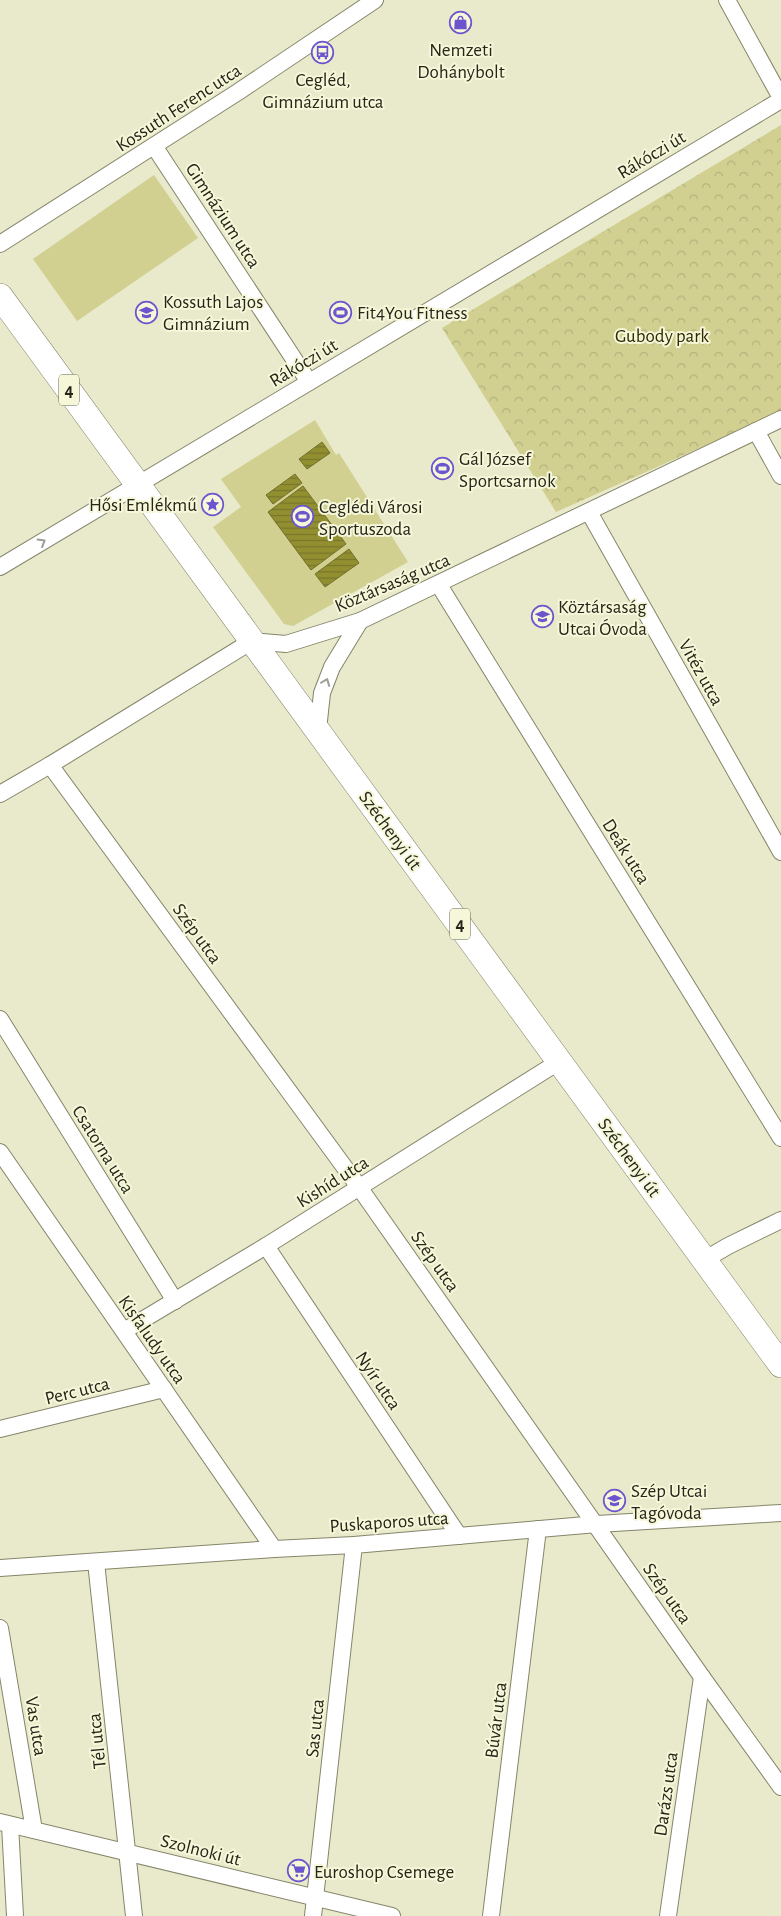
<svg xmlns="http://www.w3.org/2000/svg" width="781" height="1916" viewBox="0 0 781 1916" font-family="'Alegreya Sans',sans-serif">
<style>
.green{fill:#d1d091}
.park{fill:url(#park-crowns)}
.water{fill:url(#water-rules);stroke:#716f2a}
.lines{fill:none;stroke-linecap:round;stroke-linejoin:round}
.street-casing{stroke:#85856a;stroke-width:18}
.primary-casing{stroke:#85856a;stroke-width:26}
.street{stroke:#fff;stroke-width:16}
.primary{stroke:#fff;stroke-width:25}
.oneway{stroke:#9d9d98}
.labels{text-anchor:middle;stroke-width:4;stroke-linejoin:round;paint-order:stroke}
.shield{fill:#f6f7d9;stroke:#646453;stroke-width:1}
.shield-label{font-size:18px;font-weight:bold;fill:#25251a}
.poi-label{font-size:19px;fill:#25251a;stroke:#f6f7d9;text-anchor:start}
.street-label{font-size:19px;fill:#25251a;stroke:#f6f7d9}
.park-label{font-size:19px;fill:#2c2b02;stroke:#f6f7d9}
</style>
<defs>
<pattern id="park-crowns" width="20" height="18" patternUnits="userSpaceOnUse" patternTransform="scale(1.25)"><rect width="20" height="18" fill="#d1d091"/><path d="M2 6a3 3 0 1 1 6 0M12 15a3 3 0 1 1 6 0" fill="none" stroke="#b3b27c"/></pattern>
<pattern id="water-rules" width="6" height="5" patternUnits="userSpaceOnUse" patternTransform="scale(1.25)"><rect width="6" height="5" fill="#928f31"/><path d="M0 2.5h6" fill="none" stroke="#777529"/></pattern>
</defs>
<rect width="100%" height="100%" fill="#e9e9cc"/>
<g class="green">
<polygon points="154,175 198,238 77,321 33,259"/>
<polygon points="315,420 336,455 339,453 408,562 293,626 284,624 213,527 241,507 221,479"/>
</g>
<polygon class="park" points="781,125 781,412 556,512 442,328"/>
<g class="water">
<polygon points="322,442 330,453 307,469 299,459"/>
<polygon points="295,474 302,483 273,504 266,495"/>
<polygon points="303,486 346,544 311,570 268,512"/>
<polygon points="349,549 359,563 325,587 315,574"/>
</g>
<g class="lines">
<defs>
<g id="street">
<polyline points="727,0 781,98"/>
<polyline points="154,146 309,382"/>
<polyline points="0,244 238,92 375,0"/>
<polyline points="756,431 781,476"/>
<polyline points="589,512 781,852"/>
<polyline points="0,567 781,100"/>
<polyline points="439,585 781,1138"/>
<polyline points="318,730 322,693 332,667 360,621"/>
<polyline points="50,765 359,1187 702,1677 781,1787"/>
<polyline points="0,794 50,765 252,641 286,644 360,621 781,419"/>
<polyline points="0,1019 175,1301"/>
<polyline points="0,1152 274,1549"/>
<polyline points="266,1246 459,1536"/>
<polyline points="704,1260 728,1246 781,1220"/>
<polyline points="124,1331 266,1246 560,1061"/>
<polyline points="0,1429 164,1389"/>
<polyline points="96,1562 134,1916"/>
<polyline points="0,1568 274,1549 354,1545 597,1524 781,1513"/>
<polyline points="0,1628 34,1830"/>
<polyline points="0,1822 392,1916"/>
<polyline points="10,1825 15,1916"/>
<polyline points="313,1916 354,1545"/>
<polyline points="491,1916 538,1529"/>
<polyline points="668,1916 702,1677"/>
</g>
<polyline id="primary" points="0,296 781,1365"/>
</defs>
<use href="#street" class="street-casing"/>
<use href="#primary" class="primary-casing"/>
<use href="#street" class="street"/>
<use href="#primary" class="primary"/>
</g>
<defs><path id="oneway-chevron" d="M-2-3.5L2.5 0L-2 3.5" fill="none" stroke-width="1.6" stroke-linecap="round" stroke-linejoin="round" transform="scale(1.25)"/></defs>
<g class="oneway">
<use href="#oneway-chevron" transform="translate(42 542) rotate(-31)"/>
<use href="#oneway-chevron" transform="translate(326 682) rotate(-69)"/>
</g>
<defs>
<symbol id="shop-ring" viewBox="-11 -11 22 22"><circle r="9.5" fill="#f6f7d9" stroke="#6b55ce" stroke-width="1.5"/><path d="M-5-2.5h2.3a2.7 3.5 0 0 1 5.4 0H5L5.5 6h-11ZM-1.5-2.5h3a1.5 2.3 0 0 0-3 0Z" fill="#6b55ce"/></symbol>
<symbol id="bus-ring" viewBox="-11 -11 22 22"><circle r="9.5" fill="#f6f7d9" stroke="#6b55ce" stroke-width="1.5"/><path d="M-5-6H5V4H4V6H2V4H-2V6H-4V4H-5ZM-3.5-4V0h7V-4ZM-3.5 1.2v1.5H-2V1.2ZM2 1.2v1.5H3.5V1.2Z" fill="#6b55ce"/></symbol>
<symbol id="school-ring" viewBox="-11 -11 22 22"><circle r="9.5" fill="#f6f7d9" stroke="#6b55ce" stroke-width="1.5"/><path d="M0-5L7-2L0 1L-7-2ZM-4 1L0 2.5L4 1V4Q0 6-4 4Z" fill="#6b55ce"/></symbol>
<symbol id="stadium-ring" viewBox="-11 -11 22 22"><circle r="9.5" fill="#f6f7d9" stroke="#6b55ce" stroke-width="1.5"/><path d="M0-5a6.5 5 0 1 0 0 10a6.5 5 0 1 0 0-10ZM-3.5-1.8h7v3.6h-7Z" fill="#6b55ce"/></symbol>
<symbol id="sight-ring" viewBox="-11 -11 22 22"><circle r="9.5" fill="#f6f7d9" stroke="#6b55ce" stroke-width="1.5"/><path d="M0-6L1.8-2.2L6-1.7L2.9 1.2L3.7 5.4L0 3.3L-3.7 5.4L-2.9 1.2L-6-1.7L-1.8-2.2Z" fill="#6b55ce"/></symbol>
<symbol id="supermarket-ring" viewBox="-11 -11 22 22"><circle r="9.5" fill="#f6f7d9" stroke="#6b55ce" stroke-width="1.5"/><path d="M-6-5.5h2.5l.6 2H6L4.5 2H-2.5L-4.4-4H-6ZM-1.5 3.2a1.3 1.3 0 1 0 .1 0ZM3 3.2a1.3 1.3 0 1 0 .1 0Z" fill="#6b55ce"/></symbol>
</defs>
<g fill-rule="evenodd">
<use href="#shop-ring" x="448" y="10" width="25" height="25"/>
<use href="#bus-ring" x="310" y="40" width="25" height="25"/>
<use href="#school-ring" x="134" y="300" width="25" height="25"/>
<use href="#stadium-ring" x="328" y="300" width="25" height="25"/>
<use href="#stadium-ring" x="430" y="456" width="25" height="25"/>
<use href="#sight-ring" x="200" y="492" width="25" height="25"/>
<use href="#stadium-ring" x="290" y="504" width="25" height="25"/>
<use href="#school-ring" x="530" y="604" width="25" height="25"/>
<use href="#school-ring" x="602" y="1488" width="25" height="25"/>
<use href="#supermarket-ring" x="286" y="1858" width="25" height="25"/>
</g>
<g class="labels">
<g class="shield">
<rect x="59" y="374.5" width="20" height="31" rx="4"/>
<rect x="450" y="908.5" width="20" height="31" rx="4"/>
</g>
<g class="shield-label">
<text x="69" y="396">4</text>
<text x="460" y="930">4</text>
</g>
<g class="poi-label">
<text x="461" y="56" text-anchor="middle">Nemzeti<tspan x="461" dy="22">Dohánybolt</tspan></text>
<text x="323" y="86" text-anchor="middle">Cegléd,<tspan x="323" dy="22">Gimnázium utca</tspan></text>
<text x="163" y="308">Kossuth Lajos<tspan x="163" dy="22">Gimnázium</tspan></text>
<text x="357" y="319">Fit4You Fitness</text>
<text x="459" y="465">Gál József<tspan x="459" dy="22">Sportcsarnok</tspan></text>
<text x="197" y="511" text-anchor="end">Hősi Emlékmű</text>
<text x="319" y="513">Ceglédi Városi<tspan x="319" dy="22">Sportuszoda</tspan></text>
<text x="558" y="613">Köztársaság<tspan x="558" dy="22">Utcai Óvoda</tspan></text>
<text x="631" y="1497">Szép Utcai<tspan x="631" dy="22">Tagóvoda</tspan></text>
<text x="314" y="1878">Euroshop Csemege</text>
</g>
<g class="street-label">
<text transform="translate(178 107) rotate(-33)" y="7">Kossuth Ferenc utca</text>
<text transform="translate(651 154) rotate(-31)" y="7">Rákóczi út</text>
<text transform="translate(224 215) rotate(57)" y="7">Gimnázium utca</text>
<text transform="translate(303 362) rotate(-31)" y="7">Rákóczi út</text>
<text transform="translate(392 582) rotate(-23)" y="7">Köztársaság utca</text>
<text transform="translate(702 672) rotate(61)" y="7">Vitéz utca</text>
<text transform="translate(391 830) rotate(54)" y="7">Széchenyi út</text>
<text transform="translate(627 851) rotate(58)" y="7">Deák utca</text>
<text transform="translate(198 933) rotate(54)" y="7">Szép utca</text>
<text transform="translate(104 1149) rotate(58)" y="7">Csatorna utca</text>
<text transform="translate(630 1157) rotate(54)" y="7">Széchenyi út</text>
<text transform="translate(332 1181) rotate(-32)" y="7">Kishíd utca</text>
<text transform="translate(436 1261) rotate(55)" y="7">Szép utca</text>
<text transform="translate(153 1339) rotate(55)" y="7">Kisfaludy utca</text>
<text transform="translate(379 1380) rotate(56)" y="7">Nyír utca</text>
<text transform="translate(77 1390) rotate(-14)" y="7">Perc utca</text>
<text transform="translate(389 1521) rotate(-4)" y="7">Puskaporos utca</text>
<text transform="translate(668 1593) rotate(55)" y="7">Szép utca</text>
<text transform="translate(495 1720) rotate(-83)" y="7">Búvár utca</text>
<text transform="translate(37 1726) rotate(81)" y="7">Vas utca</text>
<text transform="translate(314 1728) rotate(-84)" y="7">Sas utca</text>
<text transform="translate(96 1741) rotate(-96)" y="7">Tél utca</text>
<text transform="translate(665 1794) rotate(-82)" y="7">Darázs utca</text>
<text transform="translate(201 1849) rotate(14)" y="7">Szolnoki út</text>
</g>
<g class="park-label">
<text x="662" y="342">Gubody park</text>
</g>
</g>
</svg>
